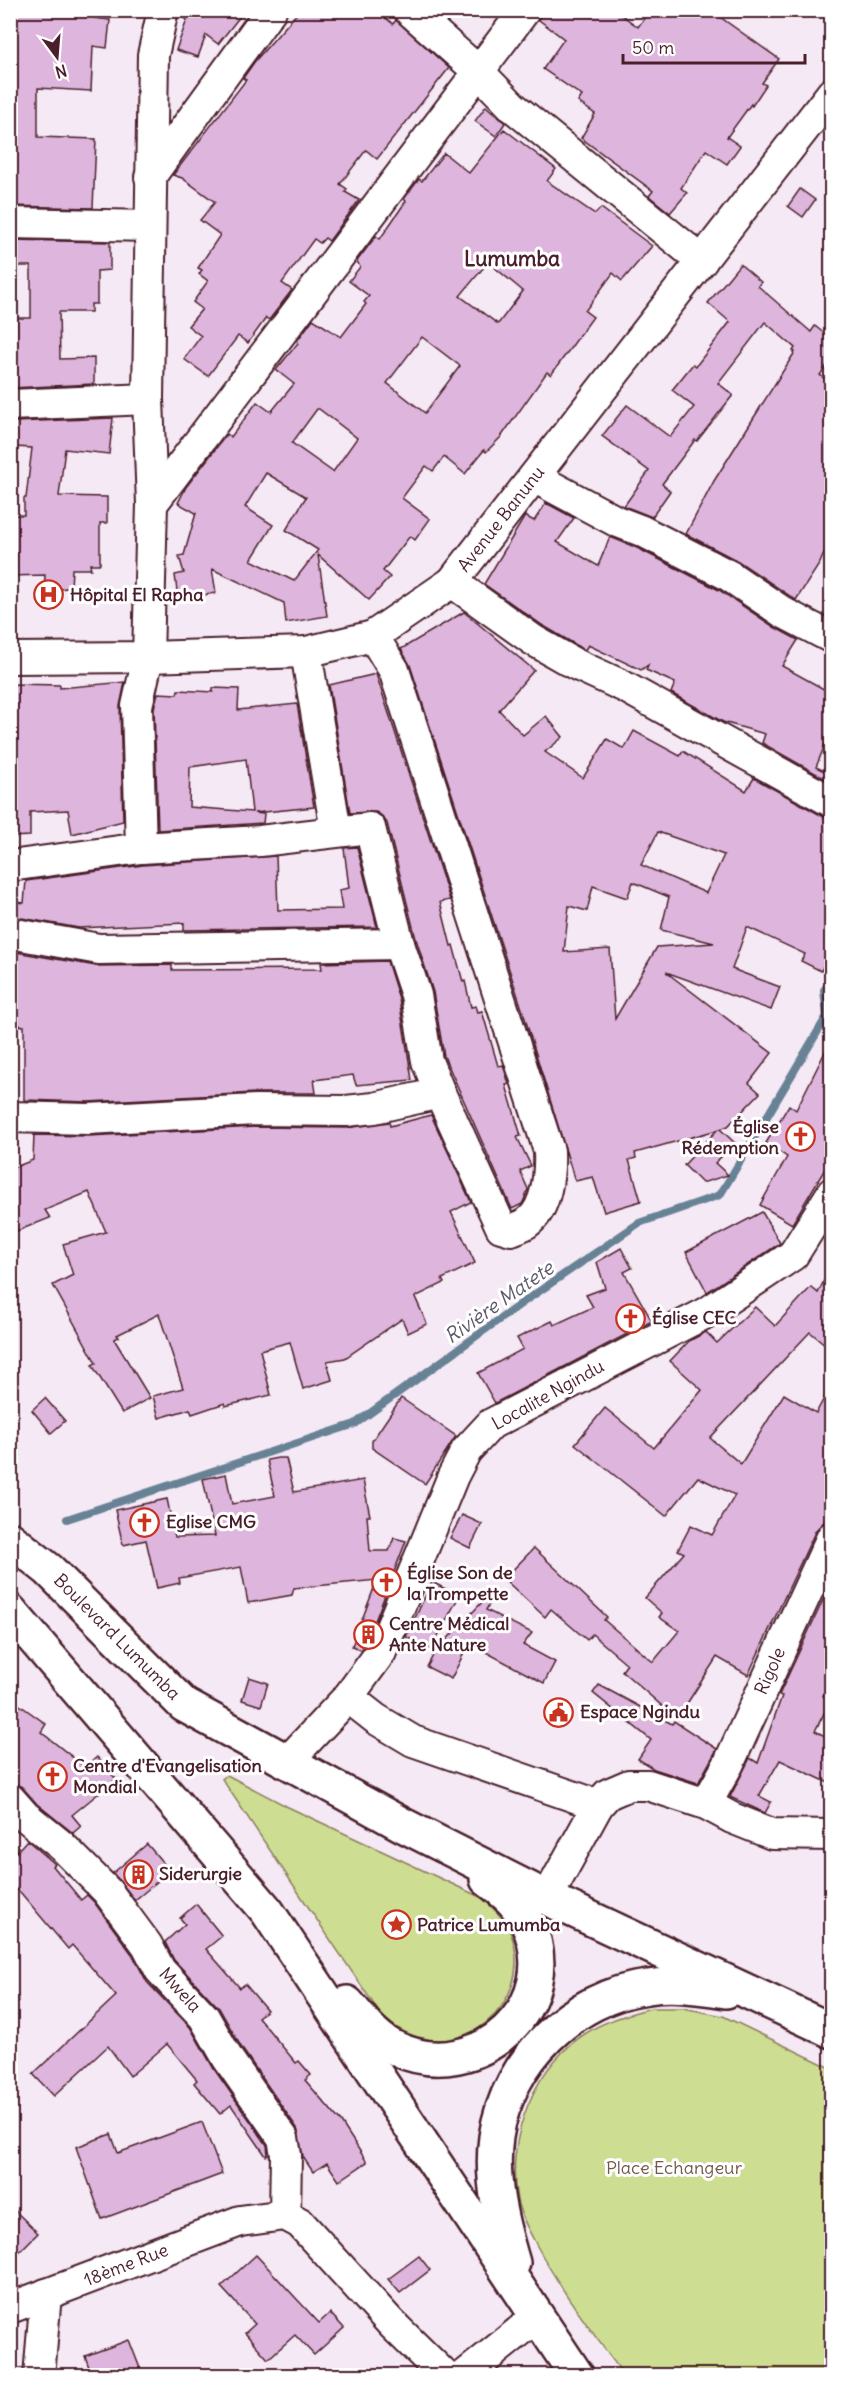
<svg xmlns="http://www.w3.org/2000/svg" width="842" height="2386" viewBox="0 0 842 2386" font-family="Delius,sans-serif">
<style>
.green{fill:#cddd92;stroke:#8c7e5e;stroke-width:1.5}
.lines{fill:none;stroke-linecap:round;stroke-linejoin:round}
.stream{stroke:#678295;stroke-width:8}
.building{fill:#deb6dd;stroke:#4a1f2b;stroke-width:1.5;fill-rule:evenodd}
.minor-casing{stroke:#4a1f2b;stroke-width:34}
.highway-casing{stroke:#4a1f2b;stroke-width:38}
.minor{stroke:#fff;stroke-width:30}
.highway{stroke:#fff;stroke-width:33}
.labels{text-anchor:middle;stroke-width:6;stroke-linejoin:round;paint-order:stroke}
.street-label{font-size:18px;fill:#4a1f2b;stroke:#fff}
.poi-label{font-size:18px;font-weight:bold;fill:#4a1f2b;stroke:#fff;text-anchor:start}
.park-label{font-size:18px;fill:#71584a;stroke:#fff}
.water-label{font-size:20px;font-style:italic;fill:#5b5969;stroke:#fff}
.quarter-label{font-size:21px;font-weight:bold;fill:#4a1f2b;stroke:#fff}
</style>
<rect width="100%" height="100%" fill="#f5e9f5"/>
<filter id="ink" filterUnits="userSpaceOnUse"><feTurbulence type="fractalNoise" baseFrequency=".0167" numOctaves="2"/><feDisplacementMap in="SourceGraphic" scale="12" xChannelSelector="R" yChannelSelector="G"/><feConvolveMatrix kernelMatrix="1 2 1 2 8 2 1 2 1" color-interpolation-filters="sRGB"/></filter>
<g filter="url(#ink)">
<g class="green">
<path d="M227,1775l61,32 194,91c12,11 25,23 30,39 22,67 -51,129 -113,92 -6,-3 -12,-10 -18,-14l-159,-236z"/>
<path d="M651,2008h32l40,8 108,52v307h-207c-31,-41 -62,-83 -87,-129 -7,-14 -17,-30 -20,-46 -12,-62 18,-138 74,-170 19,-11 39,-16 60,-22z"/>
</g>
<g class="lines">
<polyline class="stream" points="67,1519 355,1424 522,1303 639,1223 720,1195 827,1016 824,990 832,981"/>
</g>
<g class="building">
<polygon points="10,10 96,10 95,18 110,20 107,48 93,46 91,91 38,88 38,137 96,139 93,208 10,206 10,150 16,150 16,90 12,89 15,30 10,30"/>
<polygon points="180,10 245,10 218,44 206,35 198,57 176,50 187,20 180,14"/>
<polygon points="300,10 376,10 393,24 396,20 449,68 377,159 366,150 340,184 347,189 345,192 359,200 357,203 329,241 325,238 320,243 314,239 282,283 292,290 269,320 266,318 248,343 238,336 208,376 184,359 201,336 188,326 202,309 193,302 208,281 199,274 202,270 198,268 220,235 200,220 215,202 182,178 173,175 246,80 243,78 255,61"/>
<polygon points="542,10 615,10 638,27 650,10 710,10 779,59 762,83 766,85 752,106 751,104 727,137 740,146 727,164 706,150 681,188 687,193 670,213 649,196 653,191 581,138 595,114 578,102 582,96 543,69 564,39 539,20"/>
<polygon points="486,106 505,123 496,136 475,121"/>
<path d="M504,129l52,40 -9,12 48,33 6,-6 51,38 -30,35 -9,-8 -28,38 8,6 -29,40 -13,18 -4,-3 -46,65 -15,15 -2,-2 -19,24 -21,-17 -11,14 -7,-5 -24,32 28,21 -15,21 -5,-4 -27,35 7,6 -21,23 -51,-45 9,61 -41,7 -2,-20 -72,-34 4,24 -38,6 -3,-24 9,-2 -5,-17 5,-1 12,-42 -18,-10 8,-16 41,-53 4,3 26,-35 14,10 23,-28 -18,-14 22,-27 -1,-2 16,-22 28,18 25,-33 -2,-2 5,-6 -20,-15 11,-14 -3,-6 19,-25 4,3 26,-38 -2,-2 15,-20 3,2 22,-28 25,20zM488,262l35,29 -25,33 -38,-28zM422,337l38,29 -35,47 -38,-30zM317,409h2l38,29 -24,34 -41,-29zM266,473l40,24 -20,33 32,20 -24,31 -43,-21 22,-35 -28,-18z"/>
<polygon points="800,189 815,200 803,217 788,206"/>
<polygon points="10,240 110,242 110,270 97,271 97,304 91,304 91,312 59,312 60,359 94,358 94,384 10,388 10,336 16,336 16,318 31,318 31,266 10,266"/>
<polygon points="740,264 761,282 758,286 811,332 815,326 831,339 831,360 820,375 831,384 831,536 820,563 796,600 738,561 686,534 714,481 795,352 793,351 795,348 765,322 718,383 733,395 697,441 695,440 662,484 670,491 652,517 624,506 649,471 602,436 627,405 670,437 694,407 672,390 693,364 696,366 730,322 708,303"/>
<polygon points="113,418 109,454 65,449 59,496 107,497 107,523 100,523 100,564 90,564 91,569 72,569 71,587 44,592 45,575 10,576 10,515 24,515 24,498 26,498 32,448 14,447 15,422"/>
<polygon points="546,503 574,518 557,542 598,566 610,537 635,547 719,590 774,627 798,640 782,666 831,693 831,730 816,767 831,774 831,782 762,743 765,734 723,722 671,693 675,683 646,670 648,665 641,670 588,645 585,650 583,649 542,625 484,584 525,516 534,521"/>
<path d="M464,612l70,58 -35,40 24,25 23,-19 17,21 -18,15 38,26 24,-39 17,10 10,-18 46,25 3,-5 63,40 8,-13 70,39 7,2v132l-10,20 -20,-10 4,-7 -58,-27 -15,42 48,18 -9,23 -105,-38 106,81 -23,30 11,10 -32,33 -8,3 15,14 -20,20 13,12 -26,8 -18,-18 33,-35 -82,23 1,5 -7,2 12,41 -37,11 -11,-35 -18,4 -51,-166 -114,-350 -9,-16zM658,832l66,23 -18,38 -65,-28zM633,882l36,15 -8,33 53,13 -57,4 -42,72 -5,-70 -46,3 5,-46 18,5 6,-25 34,12z"/>
<polygon points="376,674 450,900 440,902 451,946 453,945 463,982 465,981 471,1007 476,1006 478,1012 482,1011 498,1066 503,1065 509,1084 506,1085 521,1136 517,1137 531,1166 520,1171 528,1189 524,1200 522,1204 512,1209 444,1056 433,992 416,939 387,823 382,816 376,812 350,813 329,685"/>
<polygon points="125,682 120,706 123,821 72,834 68,810 30,812 30,836 10,837 10,684 60,685 60,688"/>
<path d="M213,688l26,1 -1,21 59,-6 17,103 -60,6 10,1 -1,9 -105,7 -4,-122 4,-15 19,1 1,-4 35,2zM246,759l6,53 -63,-5 1,-40z"/>
<polygon points="357,847 377,927 184,930 184,923 79,928 10,916 10,901 24,903 26,881 143,865 276,856 278,910 342,909 339,890 349,888 344,848"/>
<polygon points="10,951 96,966 172,965 172,970 322,969 321,963 387,961 399,999 412,1080 356,1085 353,1075 314,1080 316,1093 255,1093 88,1102 24,1100 24,1026 10,1024"/>
<polygon points="831,1040 831,1159 792,1224 760,1205 787,1157 766,1143 789,1105 796,1110"/>
<polygon points="431,1115 471,1202 451,1212 475,1263 442,1279 444,1283 415,1297 427,1324 408,1333 402,1319 345,1358 327,1361 332,1380 303,1389 290,1342 260,1350 271,1395 225,1406 225,1403 192,1414 190,1409 159,1418 153,1396 183,1388 159,1314 117,1335 119,1337 114,1339 150,1398 122,1413 92,1365 96,1363 53,1285 73,1275 63,1244 106,1232 89,1192 45,1210 50,1218 17,1231 10,1216 10,1169 33,1160 34,1135 89,1136 256,1127 346,1128 389,1122 390,1126"/>
<polygon points="762,1212 780,1243 707,1292 686,1252"/>
<polygon points="621,1248 632,1268 624,1272 652,1321 495,1403 478,1373 523,1349 517,1338 552,1321 554,1325 593,1307 586,1295 605,1288 597,1262"/>
<polygon points="831,1266 831,1349 810,1332 710,1438 741,1464 784,1394 816,1413 831,1386 831,1507 824,1522 816,1530 748,1675 717,1657 677,1719 622,1671 627,1664 592,1634 587,1640 551,1609 545,1617 504,1579 534,1548 607,1617 604,1620 653,1662 679,1631 659,1617 662,1613 645,1598 684,1553 678,1550 691,1525 712,1535 735,1495 698,1477 666,1516 575,1444 605,1408 654,1448 702,1390 670,1361 689,1341 706,1332 717,1343 755,1307 775,1326 811,1287 818,1293"/>
<polygon points="45,1398 65,1421 51,1433 32,1410"/>
<polygon points="401,1398 456,1436 425,1484 372,1448 372,1441"/>
<polygon points="278,1458 286,1458 294,1492 363,1480 370,1516 367,1516 370,1551 389,1551 394,1538 406,1541 366,1644 361,1650 352,1646 377,1580 294,1588 292,1595 248,1603 241,1567 179,1578 180,1583 157,1588 146,1540 123,1545 115,1510 167,1499 175,1537 215,1536 203,1479 226,1474 232,1504 275,1496 267,1460"/>
<polygon points="462,1515 482,1524 470,1548 450,1538"/>
<polygon points="432,1582 459,1596 431,1649 406,1637"/>
<polygon points="831,1583 831,1680 823,1696 831,1700 815,1731 831,1739 831,1784 780,1760 759,1796 771,1802 765,1813 730,1797 750,1758 758,1763 782,1696 779,1695"/>
<polygon points="487,1597 491,1601 486,1610 532,1633 523,1645 555,1662 544,1683 469,1643 451,1679 427,1667 435,1652"/>
<polygon points="249,1677 268,1683 261,1706 242,1700"/>
<polygon points="599,1685 672,1724 674,1721 717,1749 698,1783 654,1769 638,1759 651,1740 593,1693"/>
<polygon points="10,1698 46,1724 41,1732 85,1767 97,1757 116,1779 72,1815 81,1826 73,1833 37,1804 22,1787 10,1782"/>
<polygon points="27,1840 55,1864 53,1866 81,1900 87,1895 94,1902 132,1954 147,1982 190,2027 214,2069 267,2145 268,2155 266,2156 231,2105 220,2114 194,2083 197,2080 167,2044 130,2076 108,2046 54,2096 33,2074 116,1996 72,1945 68,1949 21,1893 10,1884 10,1859"/>
<polygon points="147,1844 170,1871 135,1900 113,1873"/>
<polygon points="196,1904 222,1936 206,1949 240,1988 245,1984 267,2010 258,2017 296,2063 299,2061 311,2075 305,2080 341,2122 367,2162 339,2181 327,2163 313,2172 303,2157 297,2128 243,2050 219,2008 174,1960 165,1942 185,1924 180,1918"/>
<polygon points="202,2122 222,2174 102,2219 76,2147 111,2134 118,2153"/>
<polygon points="10,2206 38,2233 10,2261"/>
<polygon points="256,2255 319,2323 330,2313 344,2328 314,2355 295,2335 268,2359 245,2333 255,2324 221,2287"/>
<polygon points="419,2256 430,2270 400,2293 388,2279"/>
<polygon points="129,2340 143,2376 92,2376 85,2356"/>
</g>
<g class="lines">
<defs>
<g id="minor">
<polyline points="409,10 479,72 513,107 702,261"/>
<polyline points="150,177 271,10"/>
<polyline points="10,223 150,226"/>
<polyline points="10,405 148,399"/>
<polyline points="534,477 616,521 642,531 728,575 784,613 832,638"/>
<polyline points="152,504 525,10"/>
<polyline points="452,582 533,640 575,664 623,686 832,802"/>
<polyline points="306,652 336,831"/>
<polyline points="10,658 148,657 306,652 373,636 452,582 832,93"/>
<polyline points="141,848 137,706 148,657 152,504 148,399 153,55 163,10"/>
<path d="M10,866l131,-18 119,-7 110,-13 29,116 17,51 11,66 13,32 61,134 10,3c5,-2 12,-4 17,-8 19,-14 22,-49 21,-71l-155,-481 -21,-34"/>
<polyline points="10,933 99,949 399,944"/>
<polyline points="10,1117 88,1119 256,1110 346,1111 374,1108 440,1093"/>
<polyline points="348,1697 376,1719 413,1741 598,1805"/>
<polyline points="287,1762 348,1697 381,1652 453,1476 466,1451 491,1424 708,1312 793,1255 832,1193"/>
<polyline points="10,1799 25,1816 62,1846 107,1891 147,1945 160,1970 204,2017 228,2059 283,2138 286,2155 285,2215"/>
<polyline points="706,1804 728,1765 832,1537"/>
<polyline points="547,1898 598,1805 608,1794 629,1785 648,1785 706,1804 732,1818 772,1834 832,1835"/>
<polyline points="10,2308 240,2221 285,2215 300,2223 391,2323 445,2376"/>
<polyline points="39,2376 46,2294"/>
<polyline points="464,2376 537,2317"/>
</g>
<g id="highway">
<polyline points="10,1539 49,1570 184,1705 403,1825 547,1898 832,2031"/>
<polyline points="10,1611 267,1911 577,2376"/>
<path d="M347,2003c15,17 29,37 50,46 80,37 170,-45 130,-127 -9,-19 -24,-31 -40,-43"/>
<path d="M513,2263c-12,-41 -23,-83 -17,-126 11,-76 77,-141 152,-150 25,-4 53,0 78,4"/>
</g>
</defs>
<use href="#minor" class="minor-casing"/>
<use href="#highway" class="highway-casing"/>
<use href="#minor" class="minor"/>
<use href="#highway" class="highway"/>
</g>
</g>
<defs>
<symbol id="hospital-ring" viewBox="-11 -11 22 22"><circle r="9.5" fill="#fff" stroke="#c8321e" stroke-width="1.5"/><path d="M-5-5h3v3.5h4V-5h3V5h-3V1.5h-4V5h-3Z" fill="#c8321e"/></symbol>
<symbol id="church-ring" viewBox="-11 -11 22 22"><circle r="9.5" fill="#fff" stroke="#c8321e" stroke-width="1.5"/><path d="M-1.2-6h2.4v3.5h3.3v2.4h-3.3V6h-2.4V-.1h-3.3v-2.4h3.3Z" fill="#c8321e"/></symbol>
<symbol id="building-ring" viewBox="-11 -11 22 22"><circle r="9.5" fill="#fff" stroke="#c8321e" stroke-width="1.5"/><path d="M-4-6H4V6H1V3H-1V6H-4ZM-2.5-4.3h1.7v1.8h-1.7ZM.8-4.3h1.7v1.8H.8ZM-2.5-1h1.7V.8h-1.7ZM.8-1h1.7V.8H.8Z" fill="#c8321e"/></symbol>
<symbol id="civic-ring" viewBox="-11 -11 22 22"><circle r="9.5" fill="#fff" stroke="#c8321e" stroke-width="1.5"/><path d="M-.6-6.5H3V-4.5H.6V-3L4-1V1h2V6H-6V1h2V-1L-.6-3ZM-1.2 2.5V6h2.4V2.5Z" fill="#c8321e"/></symbol>
<symbol id="sight-ring" viewBox="-11 -11 22 22"><circle r="9.5" fill="#fff" stroke="#c8321e" stroke-width="1.5"/><path d="M0-6L1.8-2.2L6-1.7L2.9 1.2L3.7 5.4L0 3.3L-3.7 5.4L-2.9 1.2L-6-1.7L-1.8-2.2Z" fill="#c8321e"/></symbol>
</defs>
<g fill-rule="evenodd">
<use href="#hospital-ring" x="32" y="578" width="33" height="33"/>
<use href="#church-ring" x="784" y="1120" width="33" height="33"/>
<use href="#church-ring" x="614" y="1302" width="33" height="33"/>
<use href="#church-ring" x="128" y="1506" width="33" height="33"/>
<use href="#church-ring" x="370" y="1566" width="33" height="33"/>
<use href="#building-ring" x="352" y="1618" width="33" height="33"/>
<use href="#civic-ring" x="542" y="1696" width="33" height="33"/>
<use href="#church-ring" x="36" y="1760" width="33" height="33"/>
<use href="#building-ring" x="122" y="1858" width="33" height="33"/>
<use href="#sight-ring" x="380" y="1908" width="33" height="33"/>
</g>
<g class="labels">
<g class="street-label">
<text transform="translate(501 519) rotate(-52)" y="6">Avenue Banunu</text>
<text transform="translate(548 1395) rotate(-29)" y="6">Localite Ngindu</text>
<text transform="translate(117 1637) rotate(45)" y="6">Boulevard Lumumba</text>
<text transform="translate(770 1671) rotate(-66)" y="6">Rigole</text>
<text transform="translate(180 1990) rotate(48)" y="6">Mwela</text>
<text transform="translate(126 2265) rotate(-21)" y="6">18ème Rue</text>
</g>
<g class="poi-label">
<text x="70" y="601">Hôpital El Rapha</text>
<text x="779" y="1133" text-anchor="end">Église<tspan x="779" dy="21">Rédemption</tspan></text>
<text x="652" y="1324">Église CEC</text>
<text x="166" y="1528">Eglise CMG</text>
<text x="407" y="1579">Église Son de<tspan x="407" dy="21">la Trompette</tspan></text>
<text x="389" y="1630">Centre Médical<tspan x="389" dy="21">Ante Nature</tspan></text>
<text x="580" y="1718">Espace Ngindu</text>
<text x="73" y="1772">Centre d'Evangelisation<tspan x="73" dy="21">Mondial</tspan></text>
<text x="159" y="1880">Siderurgie</text>
<text x="417" y="1931">Patrice Lumumba</text>
</g>
<g class="park-label">
<text x="674" y="2174">Place Echangeur</text>
</g>
<g class="water-label">
<text transform="translate(499 1302) rotate(-35)" y="7">Rivière Matete</text>
</g>
<g class="quarter-label">
<text x="512" y="266">Lumumba</text>
</g>
</g>
<rect width="842" height="2386" fill="none" stroke="#fff" stroke-width="36"/>
<rect x="18" y="18" width="806" height="2350" fill="none" stroke="#4a1f2b" stroke-width="2" filter="url(#ink)"/>
<g transform="translate(57 57) rotate(164)" stroke="#ffffff" stroke-width="4.5" paint-order="stroke">
<path d="M0-4.5L10 22L0 15L-10 22Z" fill="#4a1f2b"/>
<text y="-9" font-size="16" font-weight="bold" text-anchor="middle" fill="#4a1f2b">N</text>
</g>
<path d="M623 54v9h182v-9" fill="none" stroke="#4a1f2b" stroke-width="3"/>
<text x="632" y="54" font-size="18" fill="#4a1f2b" stroke="#ffffff" stroke-width="4.5" paint-order="stroke">50 m</text>
</svg>
